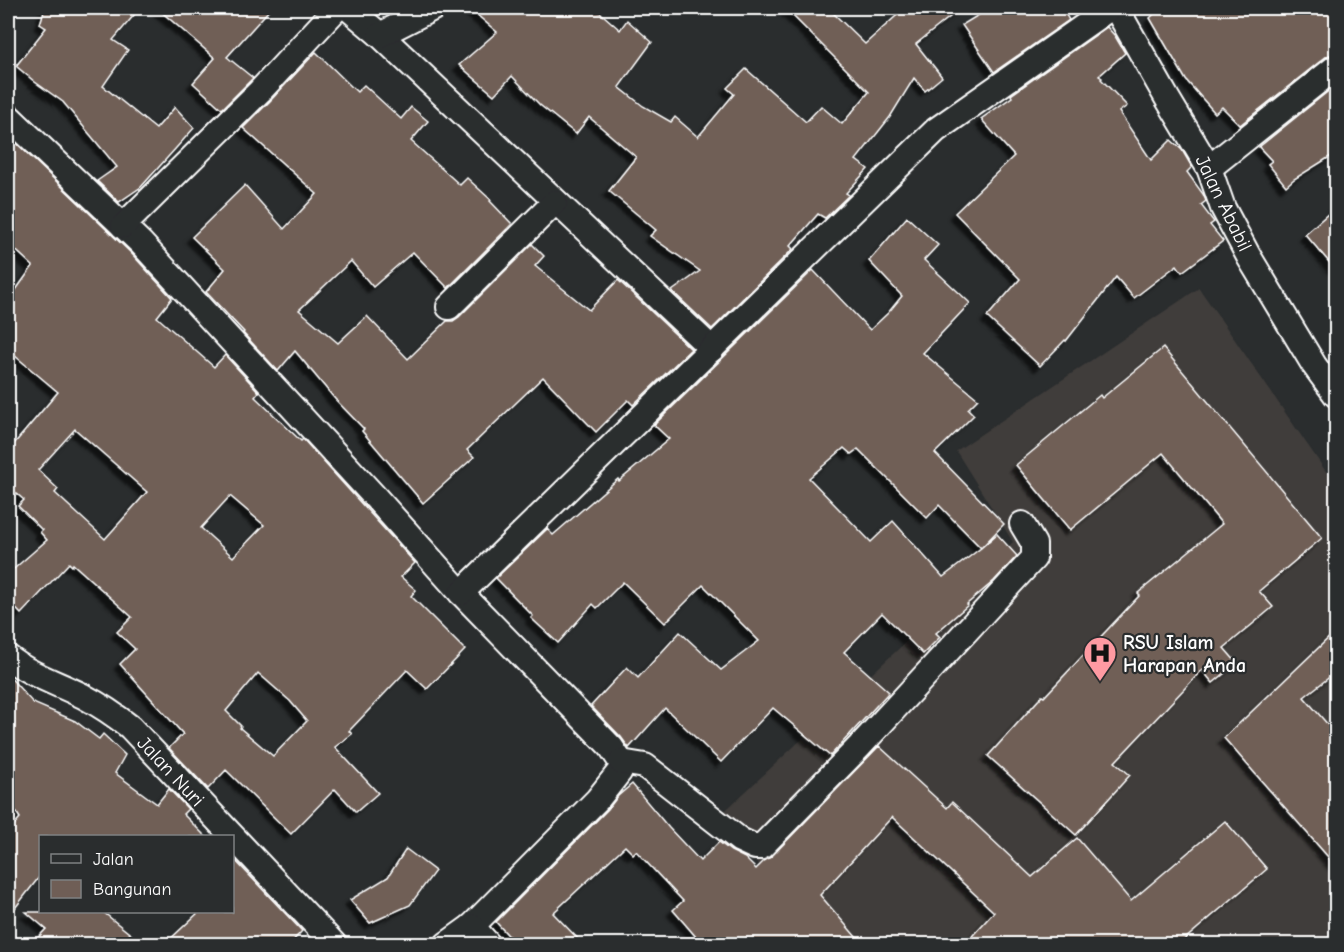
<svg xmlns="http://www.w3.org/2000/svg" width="1344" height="952" viewBox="0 0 1344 952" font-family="'Comic Neue',sans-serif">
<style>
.built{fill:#3f3c3a}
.building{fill:#6f5e56;stroke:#fff;stroke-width:1.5;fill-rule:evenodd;filter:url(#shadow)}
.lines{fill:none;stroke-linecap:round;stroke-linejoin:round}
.street-casing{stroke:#fff;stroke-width:28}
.street{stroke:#2a2d2e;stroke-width:24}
.labels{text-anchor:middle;stroke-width:4.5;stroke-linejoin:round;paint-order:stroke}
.street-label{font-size:20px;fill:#fff;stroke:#2a2d2e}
.poi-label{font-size:20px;font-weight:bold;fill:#fff;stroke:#2a2d2e;text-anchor:start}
</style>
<defs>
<filter id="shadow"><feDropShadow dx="-5.5" dy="5.5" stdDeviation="1.5" flood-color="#0009"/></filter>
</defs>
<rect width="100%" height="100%" fill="#2a2d2e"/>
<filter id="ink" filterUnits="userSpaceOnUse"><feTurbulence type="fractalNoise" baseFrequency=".0167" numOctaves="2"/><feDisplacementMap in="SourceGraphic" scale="12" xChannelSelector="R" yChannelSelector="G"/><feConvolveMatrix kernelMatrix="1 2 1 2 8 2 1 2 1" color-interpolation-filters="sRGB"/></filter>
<g filter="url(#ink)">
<polygon class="built" points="1199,288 1336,486 1336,944 845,944 713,822 1013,542 956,451"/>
<g class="building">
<polygon points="45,8 140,8 113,40 128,50 103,86 156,129 175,107 194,128 141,187 119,202 97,181 117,167 63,102 35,82 16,66 46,28 40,24"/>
<polygon points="157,8 271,8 227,57 253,78 222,109 193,83 215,58"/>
<polygon points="469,8 595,8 620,30 627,20 652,42 619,87 643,106 671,122 675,117 698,137 734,94 727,88 746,69 806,122 821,106 842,124 869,92 785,8 828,8 865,44 905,8 961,8 916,44 942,77 925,91 914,78 890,117 856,160 868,169 846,193 849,195 825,218 818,214 790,246 793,249 712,329 672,291 700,271 650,236 656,230 609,191 636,157 589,117 576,134 540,105 512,76 494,95 459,65 497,32"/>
<polygon points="990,8 1062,8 1069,20 994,72 962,25"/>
<polygon points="1160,8 1336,8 1336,53 1327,56 1240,125 1222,107 1215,113 1186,80 1150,18"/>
<polygon points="1107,27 1115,36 1125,53 1099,76 1102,78 1101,79 1127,106 1119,112 1151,160 1171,140 1182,150 1192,167 1187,172 1203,194 1206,201 1201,205 1214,222 1210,225 1223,241 1182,272 1177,265 1134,298 1116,277 1066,341 1065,340 1040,366 987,317 1020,279 955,213 1014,156 981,119 1012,97 1011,95"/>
<polygon points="316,52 357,92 364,85 401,119 411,107 428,121 411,141 460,185 467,178 491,200 490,201 512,224 448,288 413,252 373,287 351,261 299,310 338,343 367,316 408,359 447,321 453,321 459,317 532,244 544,256 535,266 589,310 618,280 691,349 633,405 628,400 596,432 543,377 467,450 474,457 423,503 362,431 364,429 335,399 295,351 278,371 243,333 244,332 206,292 225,269 192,237 245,185 284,229 317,194 243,128 270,101"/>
<polygon points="1336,85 1336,153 1294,179 1286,186 1268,164 1272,161 1259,147"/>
<path d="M8,135l123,118 41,45 -15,19 57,50 11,-12 34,37 -4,5 46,44 2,-2 112,124 -14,14 15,13 -5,6 54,54 -38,39 -20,-19 -58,61 3,3 -17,13 43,46 -22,19 -21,-23 -44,45 -65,-64 -18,19 -39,-41 14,-14 -63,-70 15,-15 -18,-17 15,-15 -59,-53 -1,2 -3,-3 -48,51 -13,-14v-26l39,-34 -7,-8 2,-2 -24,-24 6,-6 -16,-14v-35l50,-59 -50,-42v-49l25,-35 -25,-23zM75,429l72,63 -42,47 -50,-46 3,-4 -20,-19zM230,496l34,29 -31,32 -32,-29zM258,673l32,28 17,20 -34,35 -33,-28 1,-2 -15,-15z"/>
<polygon points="1336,207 1336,270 1305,234"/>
<path d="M907,217l31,28 -14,15 46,43 -47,50 55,46 -10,10 6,6 -39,38 69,71 -23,24 16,-14 20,22 -23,25 -27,23 1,1 -32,28 4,4 -17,17 -41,-41 -38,39 45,40 -59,64 -57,-48 -52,54 -56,-54 -36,40 -8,-11 -30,-31 36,-39 11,11 42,-46 41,38 38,-29 -56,-56 -38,38 -42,-41 -26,26 -4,-4 -35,39 -27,-25 2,-2 -37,-38 51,-49 6,6 65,-56 1,2 50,-42 -15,-14 159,-155 57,60 18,-17 14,-17 -33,-35zM844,448l7,6 7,-5 69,69 12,-13 42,43 -38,29 -50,-56 -22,21 -62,-64z"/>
<polygon points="1163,348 1322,538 1259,591 1273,607 1224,648 1237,663 1213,683 1202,670 1115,762 1130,775 1076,835 988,756 1042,696 1044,697 1140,595 1138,593 1222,524 1163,453 1070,530 1016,465 1100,395 1102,398"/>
<polygon points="1336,631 1336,672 1304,697 1336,734 1336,866 1224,738"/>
<polygon points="8,675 33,703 75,721 99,739 103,734 125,755 115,773 157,804 169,789 188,809 183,814 206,837 40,837 40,876 8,917 8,832 20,818 8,799 8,789 14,780 8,767"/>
<polygon points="879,746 947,808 952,802 1032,877 1077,838 1131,901 1225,821 1267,869 1178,945 964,945 994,912 892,817 820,895 863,945 703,945 673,910 683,901 636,851 633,854 625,846 553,913 584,945 517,945 496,922 608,809 618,796 632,784 669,828 700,861 719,842 731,851 745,858 756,869 764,861 771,857"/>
<polygon points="406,849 435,871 410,905 370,923 350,900 388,877"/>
<polygon points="232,857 302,931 289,945 164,945 199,912 232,912"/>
<polygon points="26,912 103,912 144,945 31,945 46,929"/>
</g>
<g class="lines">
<defs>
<g id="street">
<polyline points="348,8 380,35 712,349"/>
<polyline points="1116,8 1167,98 1209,168 1223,208 1249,257 1314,365 1336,395"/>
<polyline points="380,35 433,8"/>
<polyline points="8,116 141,243 376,498 461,593 611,747 621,762 620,771 598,799 472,926 447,944"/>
<polyline points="1209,168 1336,67"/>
<polyline points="123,226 260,91 337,8"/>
<polyline points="449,307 555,202"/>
<polyline points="461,593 936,130 1110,8"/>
<path d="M8,657c22,18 49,26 75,39 17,9 32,19 47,31l204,217"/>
<polyline points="621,762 645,766 740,840 755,847 761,847 859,747 1034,558 1034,544 1022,524"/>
<polyline points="472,926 488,944"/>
</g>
</defs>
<use href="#street" class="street-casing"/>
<use href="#street" class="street"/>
</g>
</g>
<defs>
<symbol id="hospital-pin" viewBox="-11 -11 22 30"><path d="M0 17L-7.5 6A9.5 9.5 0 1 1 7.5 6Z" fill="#ff9aa2" stroke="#2a2d2e"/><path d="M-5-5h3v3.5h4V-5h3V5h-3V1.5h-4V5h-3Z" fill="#111"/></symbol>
</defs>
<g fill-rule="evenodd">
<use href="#hospital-pin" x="1081" y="634" width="38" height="52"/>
</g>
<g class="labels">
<g class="street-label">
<text transform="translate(1224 203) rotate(64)" y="7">Jalan Ababil</text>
<text transform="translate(171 771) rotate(47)" y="7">Jalan Nuri</text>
</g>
<g class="poi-label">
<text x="1123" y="649">RSU Islam<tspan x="1123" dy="23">Harapan Anda</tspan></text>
</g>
</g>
<rect width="1344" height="952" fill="none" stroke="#2a2d2e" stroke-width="30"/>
<rect x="15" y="15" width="1314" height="922" fill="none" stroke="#fff" stroke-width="2" filter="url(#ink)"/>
<rect x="39" y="835" width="195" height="78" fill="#2a2d2e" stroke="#7f8182" stroke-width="1.5"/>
<rect x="51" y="854" width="30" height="9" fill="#2a2d2e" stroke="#7f8182" stroke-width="1.5"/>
<text x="93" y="865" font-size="18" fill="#ffffff">Jalan</text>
<rect x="51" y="880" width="30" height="18" fill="#6f5e56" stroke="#7f8182" stroke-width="1.5"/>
<text x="93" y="895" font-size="18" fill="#ffffff">Bangunan</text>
</svg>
